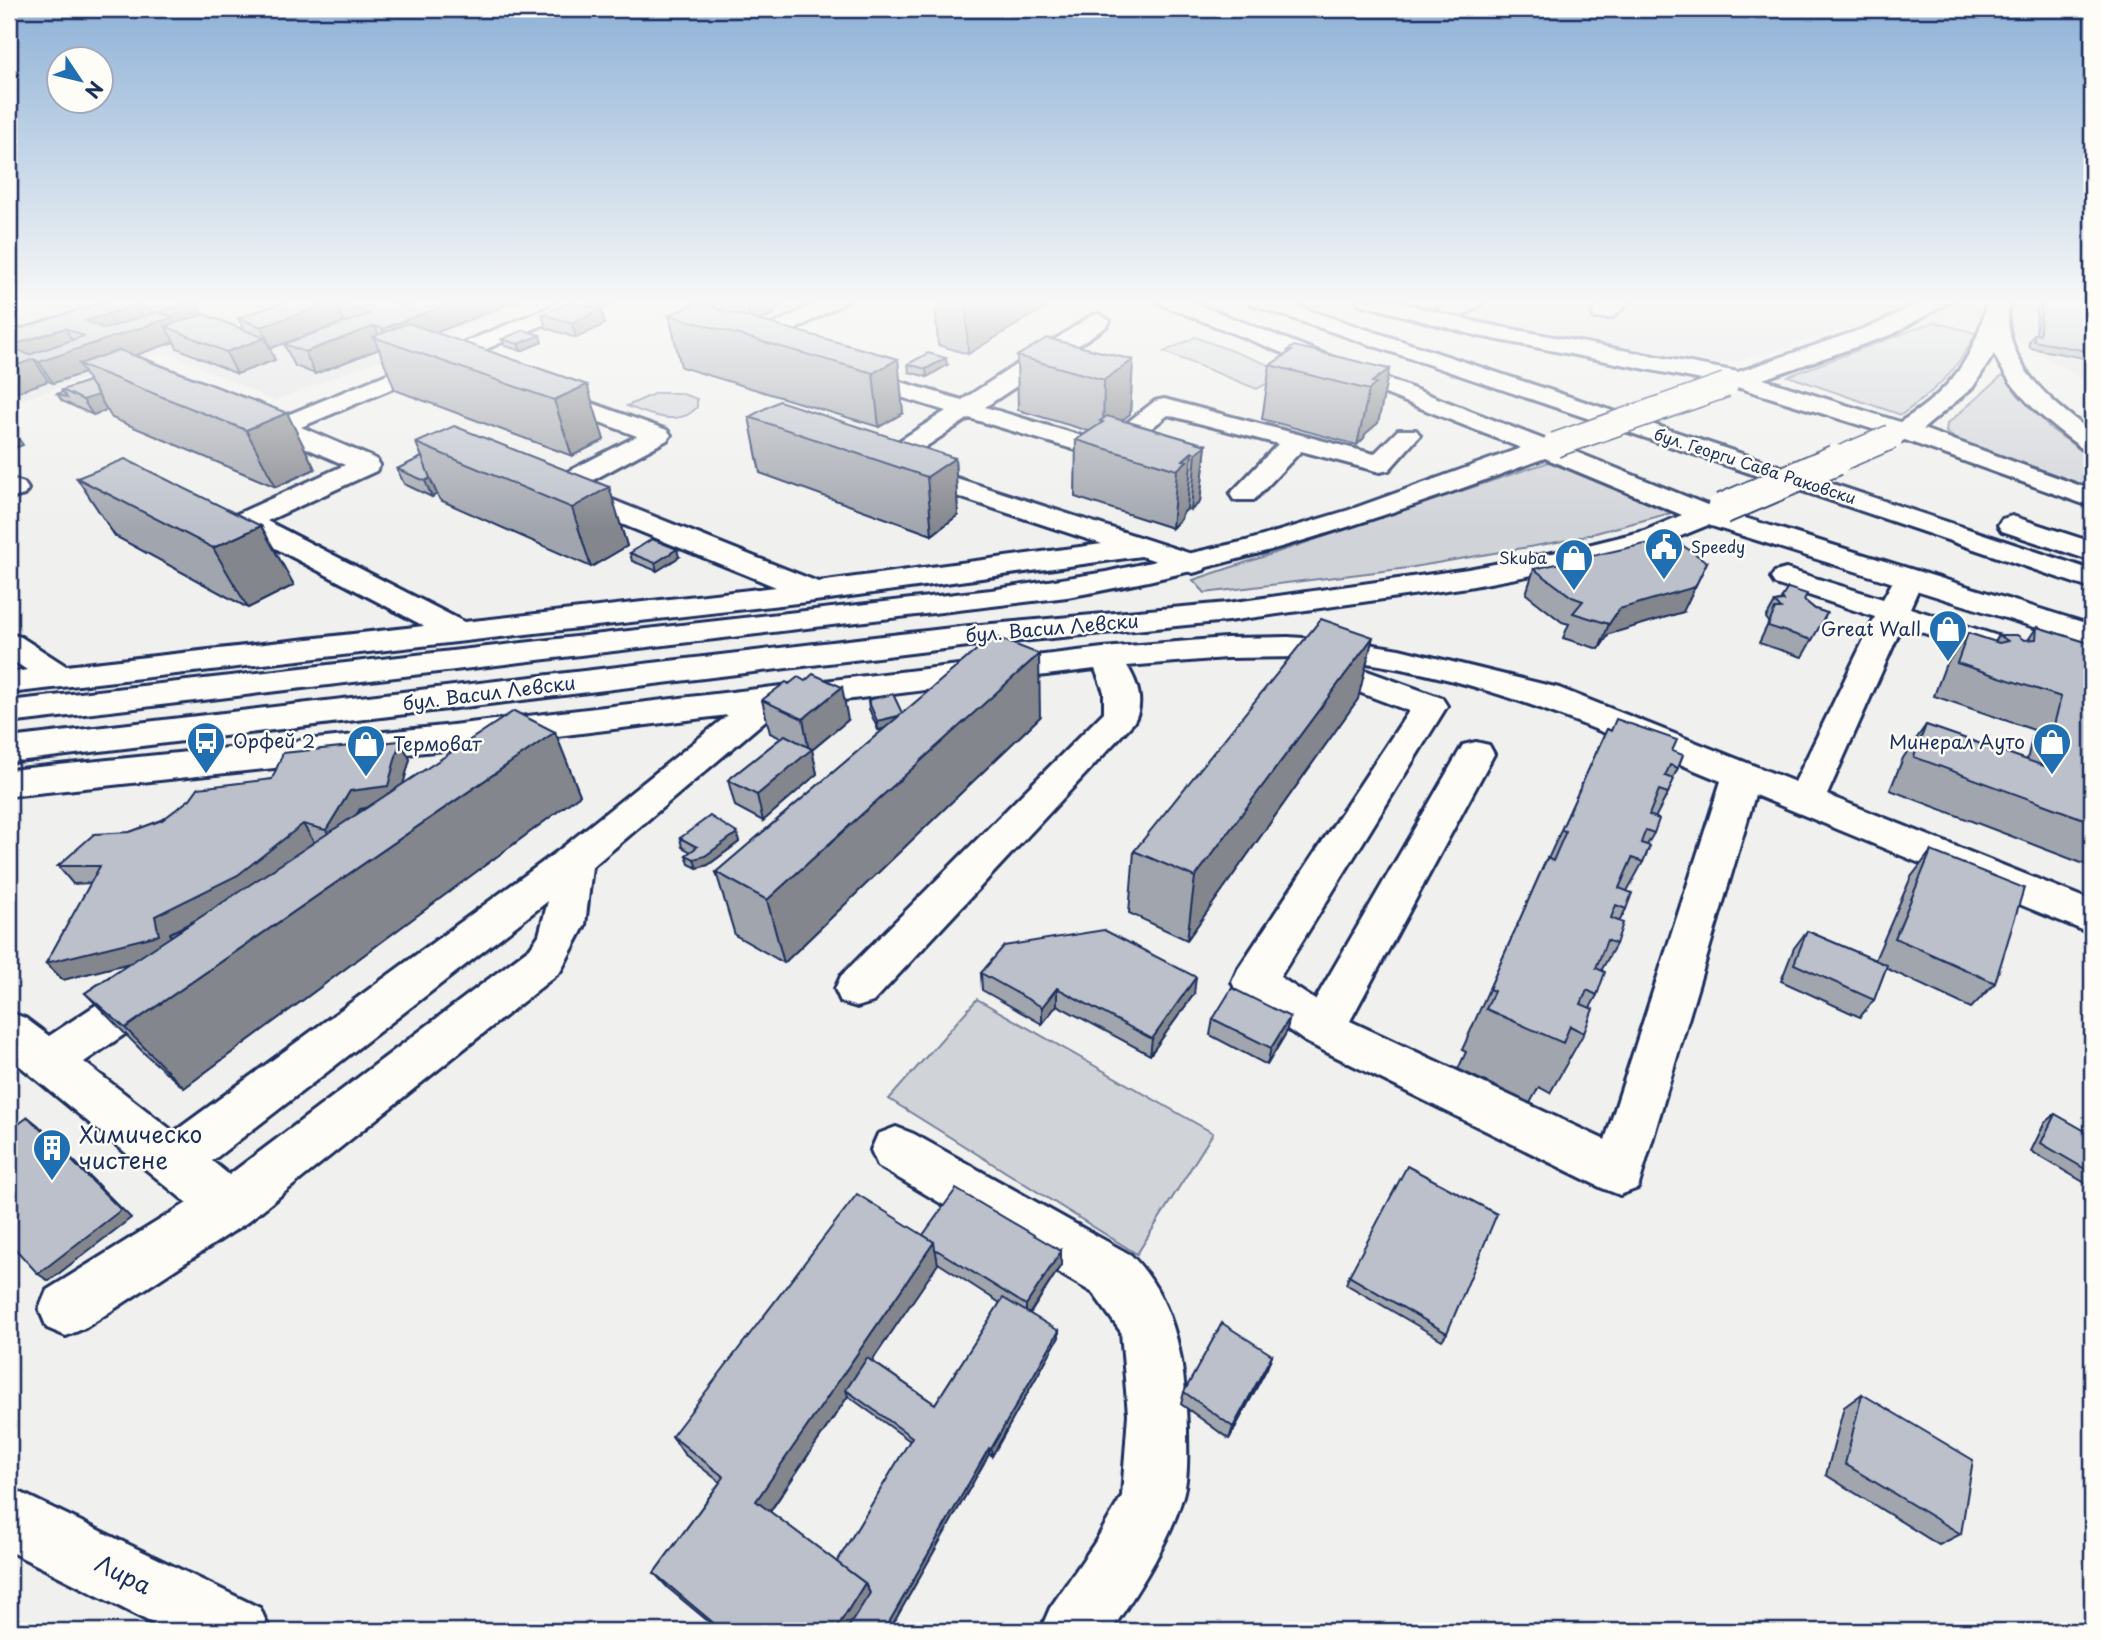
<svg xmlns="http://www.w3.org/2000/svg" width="2101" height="1640" viewBox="0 0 2101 1640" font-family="'Playpen Sans',sans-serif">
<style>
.built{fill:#e0e2e3}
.green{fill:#d0d3d8;stroke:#76819b;stroke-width:2}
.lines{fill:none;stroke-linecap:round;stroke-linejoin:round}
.minor-casing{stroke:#1b2f5e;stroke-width:6}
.major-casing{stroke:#1b2f5e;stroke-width:6}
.minor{fill:#fdfcf7;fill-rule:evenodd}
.major{fill:#fdfcf7;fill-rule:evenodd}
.major-bridge-far1-casing{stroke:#1b2f5e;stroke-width:27;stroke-linecap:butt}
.major-bridge-casing{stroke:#1b2f5e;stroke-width:34;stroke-linecap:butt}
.major-bridge-far1{stroke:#fdfcf7;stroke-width:24}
.major-bridge{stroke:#fdfcf7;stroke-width:30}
.wall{fill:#a1a5ae;stroke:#1b2f5e;stroke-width:2;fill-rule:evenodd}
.shaded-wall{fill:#83868d;stroke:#1b2f5e;stroke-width:2}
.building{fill:#bbc0ca;stroke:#1b2f5e;stroke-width:2;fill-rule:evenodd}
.labels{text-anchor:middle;stroke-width:5;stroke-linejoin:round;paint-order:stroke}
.far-street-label{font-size:16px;fill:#1b2f5e;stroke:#fdfcf7}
.far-poi-label{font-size:16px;fill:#1b2f5e;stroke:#fdfcf7;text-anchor:start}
.street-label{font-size:19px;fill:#1b2f5e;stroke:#fdfcf7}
.poi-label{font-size:19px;fill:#1b2f5e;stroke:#fdfcf7;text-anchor:end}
.near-poi-label{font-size:23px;fill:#1b2f5e;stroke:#fdfcf7;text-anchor:start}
.near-street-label{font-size:23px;fill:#1b2f5e;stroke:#fdfcf7}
</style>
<rect width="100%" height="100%" fill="#f0f0ee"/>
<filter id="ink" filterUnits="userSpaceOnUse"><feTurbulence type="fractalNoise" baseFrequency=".0143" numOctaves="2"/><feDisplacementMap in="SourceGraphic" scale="14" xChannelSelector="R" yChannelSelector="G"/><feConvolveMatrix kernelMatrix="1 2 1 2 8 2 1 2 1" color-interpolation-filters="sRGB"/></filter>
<g filter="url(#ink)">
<g class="built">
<polygon points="80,300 189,300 243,321 229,326 241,332 332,300 533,300 274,401 165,351 9,404 9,322"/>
<polygon points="1409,300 2092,300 2092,385 2016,338 1902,313 1724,364 1480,322"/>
</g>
<g class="green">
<path d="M1934,322l42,11c-18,37 -42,59 -75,82l-113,-39z"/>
<polygon points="1195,337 1288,372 1257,389 1164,352"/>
<polygon points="2003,375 2051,429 2092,458 2092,489 1959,442 1946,432 1947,424"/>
<path d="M656,393h24l17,6v8c-16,21 -50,7 -70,-1z"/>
<polygon points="1549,462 1671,513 1569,540 1408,568 1205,593 1193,580"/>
<polygon points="977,999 1213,1133 1137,1254 889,1099"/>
</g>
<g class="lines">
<defs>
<g id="minor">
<polygon points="567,300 596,300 593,304 301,427 376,459 380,465 376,471 267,521 464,622 776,587 548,494 544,488 548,482 637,436 538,399 535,394 538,389 547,387 667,430 671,435 667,440 580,487 818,582 1102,544 874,469 870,463 874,457 946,411 842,379 838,374 842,369 850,367 962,400 1091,316 1099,314 1110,321 1107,326 985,407 1102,442 1155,401 1164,399 1374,454 1398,430 1416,430 1420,435 1389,470 1380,472 1301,451 1254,500 1234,500 1230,494 1278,444 1168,415 1115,457 1106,459 969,418 904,461 1204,558 1208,564 1204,570 1193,573 1141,556 815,601 9,693 9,673 27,670 9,658 9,634 21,637 66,666 424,626 235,527 231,521 235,515 345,465 241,419 238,414 241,409 250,407 280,418"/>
<polygon points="822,300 849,300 758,350 750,352 739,345 742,340"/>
<polygon points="1447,300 1489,300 1462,316 1441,311 1438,306"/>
<polygon points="1608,300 1632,300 1611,318 1595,318 1592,313"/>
<polygon points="9,478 24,483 28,489 24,495 9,499"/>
<path d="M1786,569l97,30 9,-16 11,-2 11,2 4,7 -8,18 182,58v21l-190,-61 -75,169 265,106v33l-337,-139 -117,393 -18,7 -18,-7 -296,-146 -68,-47 -6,-13 6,-13 171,-258 -106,-40 -5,-7 5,-7 -77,1 -99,8c11,17 18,39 6,57l-260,279 -16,5 -16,-5 -6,-13 6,-13 263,-264v-20l-9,-23 -315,39 -188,159 -7,58 -25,47 -314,251 -161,105 -19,8 -19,-8 -8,-19 8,-19 140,-87 -178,-146v-45l16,6 24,18 88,-58 16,-5 16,5 6,13 -6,13 -85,58 90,70 384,-281 170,-136 -284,35 -435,46v-26l435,-44 659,-78 123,-10 62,-1 61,4 50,8 160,39 236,94 80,-165 -100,-33 -4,-6 4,-6zM1334,659c141,14 259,69 387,122l-116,359 -255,-119 144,-267 -5,-9 -13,-3 -13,3 -148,255 -35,-23 167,-271 -5,-8zM548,901l-9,34 -9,13 -301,227 -17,-14z"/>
<path d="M896,1127l18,7 217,121c47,49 54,109 56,174 0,23 2,48 -5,70 -15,48 -43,90 -71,132h-71l10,-23 44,-64 28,-48 6,-82 -7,-82 -28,-39 -215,-127 -7,-16 7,-16z"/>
<polygon points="9,1487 260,1608 270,1631 168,1631 9,1551"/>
</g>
<g id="major">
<path d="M1157,300h29l359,140h19l4,5 -2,3 141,57 15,-4 10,2 4,6 -4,5 360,111v20l-384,-120 -44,18 -94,25 -102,19 -240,34 -259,25 -960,116v-24l960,-112 259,-23 240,-34 100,-19 76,-19 38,-16 -137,-57c-159,59 -311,110 -478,139l-1058,126v-22l982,-111 115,-18 140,-31 103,-31 172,-62 -361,-144z"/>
<polygon points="1247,300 1278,300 2092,570 2092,589 1250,304"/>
<path d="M1357,300h35l88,23 258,49 139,-48 48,-24h27l-59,34 -130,45 137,43c49,-29 77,-66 87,-122h22c-9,61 38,99 83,132v20l-9,-3c-36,-27 -69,-53 -89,-95l-21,33 -50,42 169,61v17l-187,-67 -14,5 -9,-3 -4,-5 4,-5 -142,-44 -7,1 -11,-5 -243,-48 -119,-32z"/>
<polygon points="2012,516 2092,542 2092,561 2002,531 1998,525 2002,519"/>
</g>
</defs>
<use href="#minor" class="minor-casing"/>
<use href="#major" class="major-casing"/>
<use href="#minor" class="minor"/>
<use href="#major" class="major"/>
<defs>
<g id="major-bridge-far1">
<polyline points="1555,445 1726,385"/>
<polyline points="1832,462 1891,437"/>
</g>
<polyline id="major-bridge" points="1722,509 1836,460"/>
</defs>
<use href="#major-bridge-far1" class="major-bridge-far1-casing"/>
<use href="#major-bridge" class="major-bridge-casing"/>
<use href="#major-bridge-far1" class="major-bridge-far1"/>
<use href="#major-bridge" class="major-bridge"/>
</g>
<g class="wall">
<polygon points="109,300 195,300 202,314 244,330 238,318 290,300 387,300 405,306 422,300 520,300 435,333 587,385 604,440 572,456 395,390 379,349 315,374 295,366 284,344 345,322 344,322 271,348 269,348 275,360 237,374 177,348 174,342 135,355 287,413 315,469 276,487 112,418 107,410 93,415 62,401 57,394 89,381 84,373 53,383 48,381 11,394 9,393 9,332"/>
<polygon points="587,300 622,300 600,310 588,306"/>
<path d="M690,300h104l-20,10v4l-13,7 137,38 5,54 -24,14 -198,-60 -12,-52 25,-11 -3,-1zM722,303l2,7 -11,-3z"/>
<polygon points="935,300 1049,300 1049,305 968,354 938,345"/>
<polygon points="2037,300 2086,300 2088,344 2092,345 2092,354 2089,359 2030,348 2029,342 2034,334 2036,335"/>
<polygon points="601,310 605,324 576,338 546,328 542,314"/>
<polygon points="502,339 542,342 521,351 505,346"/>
<polygon points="1288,350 1389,369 1378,423 1365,434 1364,438 1357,445 1262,419 1270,365 1287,354"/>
<polygon points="1017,356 1133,360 1130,414 1122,420 1206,445 1200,502 1191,510 1187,509 1182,514 1181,519 1172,528 1075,497 1076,440 1089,431 1018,410"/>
<polygon points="908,364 947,365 927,377 909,372"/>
<polygon points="749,417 955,458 958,515 932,535 760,473"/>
<polygon points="416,443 609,487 627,546 591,567 440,500 437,494 432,497 404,484 397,469 422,457"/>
<polygon points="77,478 261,526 294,585 248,608 115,536"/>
<polygon points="630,553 679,557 657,571 632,561"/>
<polygon points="1534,569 1683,612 1609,634 1599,649 1563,638 1569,624 1562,622 1526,594"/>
<polygon points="1788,588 1804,600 1815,609 1827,613 1802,657 1759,643 1769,622 1766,618 1775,602 1780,601"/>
<polygon points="2037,627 2092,644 2092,867 1890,790 1903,758 1926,725 2027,760 2034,730 1934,696 1945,666 1968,633 1995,642 1999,635 2024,640 2028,640"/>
<polygon points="1358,699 1187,940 1129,913 1134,851"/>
<polygon points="762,700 848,720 812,750 817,774 763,821 735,806 728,780 781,738 770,733"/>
<polygon points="868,700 902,713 1040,717 784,963 735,935 716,872 884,729 878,730 869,709"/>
<polygon points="1607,729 1672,751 1678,768 1673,778 1668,793 1655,818 1654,833 1647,845 1643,862 1627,891 1626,909 1619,922 1616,944 1601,971 1597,995 1590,1008 1584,1033 1550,1093 1539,1087 1530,1103 1458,1069 1466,1052 1462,1050 1547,858 1548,859"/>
<path d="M555,732l25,63 -396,293 -39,-34 -60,-61 44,-30 -66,17 -17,-17 45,-80 -18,1 -15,-18 72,-34 142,-53 128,-38 10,18 -7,25zM367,808l-10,6 3,-5zM195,920l-24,16 -1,-3z"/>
<polygon points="737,833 739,842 708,865 697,868 689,864 686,855 691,852 682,847 680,838"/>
<polygon points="1931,851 1995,983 1971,1008 1886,968 1874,1000 1860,1017 1781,981 1794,948 1807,931 1875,960 1911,877"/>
<polygon points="981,973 1194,994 1150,1055 1057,1005 1042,1024 982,990"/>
<polygon points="1213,1019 1286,1033 1267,1065 1210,1035"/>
<polygon points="2055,1114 2092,1135 2092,1187 2031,1151 2045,1122"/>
<path d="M923,1235l138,16v14l-31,49 29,23 -67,119 -3,-2 -100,177h-169l-52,-43 -14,-15 66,-91 -36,-28 -12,-18zM938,1263l62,40 -65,101 -63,-43zM848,1396l62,45 -73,121 -67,-50z"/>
<polygon points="1349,1276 1447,1333 1442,1340 1346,1284"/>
<polygon points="1272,1355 1267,1368 1229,1439 1181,1404 1184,1392"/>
<polygon points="1862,1394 1961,1534 1939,1545 1826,1475 1844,1407"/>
</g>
<g class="shaded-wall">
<polygon points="9,300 22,300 9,304"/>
<polygon points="195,300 206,321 165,326 174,342 93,370 79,364 84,373 53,383 39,362 34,359 48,381 11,394 9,390 10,346 65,328 77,349 98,342 86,321 137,305 148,325 159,312"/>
<polygon points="460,300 520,300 401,346 387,341 382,329"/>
<polygon points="598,300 622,300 600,310"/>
<polygon points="709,300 722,300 722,303 711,309"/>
<polygon points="746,300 794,300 774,310 774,314 751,325"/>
<polygon points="969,300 1049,300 1049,305 968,354 966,302"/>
<polygon points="335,301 344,322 271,348 261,327"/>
<polygon points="601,310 605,324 576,338 572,323"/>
<polygon points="375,326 380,339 373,337 379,349 315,374 305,352"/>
<polygon points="540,335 542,342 521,351 518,344"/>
<polygon points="265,338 275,360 237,374 226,352"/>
<polygon points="946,358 947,365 927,377 926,369"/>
<polygon points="898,359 903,413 879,427 873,373"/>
<polygon points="1133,360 1130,414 1103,435 1104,380"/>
<polygon points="1389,369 1378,423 1365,434 1364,438 1357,445 1369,390 1372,382"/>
<polygon points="587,385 604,440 572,456 554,400"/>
<polygon points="94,388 107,410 93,415 83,400"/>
<polygon points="287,413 315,469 276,487 246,430"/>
<polygon points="9,418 17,431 14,432 23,445 9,450"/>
<polygon points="1206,445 1200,502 1191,510 1196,453"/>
<polygon points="1192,452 1187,509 1182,514 1181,519 1172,528 1177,470 1183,460"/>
<polygon points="955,458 958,515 932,535 927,477"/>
<polygon points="430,478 437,494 432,497 425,481"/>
<polygon points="609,487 627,546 591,567 572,508"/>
<polygon points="261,526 294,585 248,608 213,548"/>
<polygon points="677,549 679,557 657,571 655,563"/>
<polygon points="1707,562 1683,612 1609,634 1599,649 1609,624 1619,609"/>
<polygon points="1373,637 1358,699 1187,940 1195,877"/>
<polygon points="1039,654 1040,717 784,963 767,900"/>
<polygon points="842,687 848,720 812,750 817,774 763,821 757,795 809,751 803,719"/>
<polygon points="903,715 904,724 878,730 877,721"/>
<polygon points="555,732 580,795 184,1088 125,1028"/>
<polygon points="400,741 410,759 398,803 360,809 337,847 326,830 350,791"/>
<polygon points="303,824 314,842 251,892 170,933 173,952 63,980 46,963 155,916"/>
<polygon points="737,833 739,842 708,865 697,868 694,859"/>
<polygon points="1196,977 1194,994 1150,1055 1152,1039"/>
<polygon points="1057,988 1057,1005 1042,1024 1042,1007"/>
<polygon points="1290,1017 1286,1033 1267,1065 1271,1048"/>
<polygon points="28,1117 38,1125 131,1218 49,1281 38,1274"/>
<polygon points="934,1242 938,1264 850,1393 846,1390 848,1396 766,1517 756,1501"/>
<polygon points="1061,1251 1061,1265 1026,1319 1026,1305"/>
<polygon points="1059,1331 1059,1337 992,1456 991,1449"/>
<polygon points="1272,1355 1267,1368 1229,1439 1233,1427"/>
<polygon points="989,1448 989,1454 889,1631 884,1631"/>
<polygon points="865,1583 872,1597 851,1631 835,1631"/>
</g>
<g class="building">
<path d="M109,300h86l-36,12 14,5 -134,45 -5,-3 -25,9v-36zM137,305l19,7 -51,17 -19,-8zM65,328l19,8 -55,19 -19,-9z"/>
<polygon points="290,300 387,300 405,306 422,300 460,300 382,329 375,326 305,352 284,344 369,314 335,301 261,327 238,318"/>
<polygon points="2041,300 2086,300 2088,344 2092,345 2092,352 2034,341 2034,334 2040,335"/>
<polygon points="572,302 601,310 572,323 542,314"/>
<polygon points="696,303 898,359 873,373 669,315"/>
<polygon points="204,314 265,338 226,352 165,326"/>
<polygon points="408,323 587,385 554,400 373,337"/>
<polygon points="524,330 540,335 518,344 502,339"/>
<polygon points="1047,338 1133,360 1104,380 1017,356"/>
<polygon points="1294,346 1389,369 1372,382 1376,383 1369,390 1270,365 1292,351 1288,350"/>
<polygon points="119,350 287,413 246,430 79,364"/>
<polygon points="928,353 946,358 926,369 908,364"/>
<polygon points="89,381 98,395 83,400 62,390"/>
<polygon points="63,392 67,398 57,394"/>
<polygon points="779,401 955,458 927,477 749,417"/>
<polygon points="1107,416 1206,445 1196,453 1192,452 1183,460 1187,461 1177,470 1076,440 1103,422 1100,421"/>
<polygon points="454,426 609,487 572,508 416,443"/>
<polygon points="422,457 430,478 425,481 397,469"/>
<polygon points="125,459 261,526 213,548 77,478"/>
<polygon points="652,539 677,549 655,563 630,553"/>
<polygon points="1676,541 1707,562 1695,587 1619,609 1609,624 1573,613 1583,601 1572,597 1534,569 1645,544 1650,547"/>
<polygon points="1788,588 1807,594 1804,600 1815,609 1827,613 1812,640 1768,626 1775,609 1781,609 1775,602 1784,601 1782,597"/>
<polygon points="1321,619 1373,637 1195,877 1134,851"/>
<polygon points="2037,627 2092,644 2092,822 1914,757 1926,725 2044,766 2061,697 1957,663 1968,633 1999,643 2008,641 1999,635 2017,635 2024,640 2036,639"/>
<polygon points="993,636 1039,654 767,900 716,872"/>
<polygon points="813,674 842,687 803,719 762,700 786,682 789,684 798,677 805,681"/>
<polygon points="893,694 902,713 898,716 877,721 868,700"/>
<polygon points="514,711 555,732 125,1028 85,993"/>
<polygon points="1616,719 1677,740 1672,751 1683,755 1678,768 1670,765 1665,776 1674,779 1668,793 1659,790 1649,815 1659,819 1654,833 1646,830 1643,837 1641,843 1650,846 1643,862 1632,858 1619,888 1632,893 1626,909 1616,905 1611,918 1623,923 1616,944 1607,940 1596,968 1605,972 1597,995 1587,990 1581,1004 1593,1009 1584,1033 1570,1026 1563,1043 1486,1009 1494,991 1489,989 1547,858 1553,861 1566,831 1561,830 1607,729 1611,731"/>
<polygon points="785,735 812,749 757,795 728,780"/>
<polygon points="400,741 388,786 350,791 326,830 303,824 238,875 155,916 159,935 46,963 100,866 58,866 94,834 130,832 162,820 190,799 198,788 272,779 283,753"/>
<polygon points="710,816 737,833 705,856 694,859 686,855 697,847 680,838"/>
<polygon points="1931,851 2024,888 1995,983 1895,938"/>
<polygon points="1104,930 1196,977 1152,1039 1057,988 1042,1007 981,973 1004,946"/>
<polygon points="1807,931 1887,965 1874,1000 1794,964"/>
<polygon points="1232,988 1290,1017 1271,1048 1213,1019"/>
<polygon points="2055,1114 2092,1135 2092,1173 2041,1143"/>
<polygon points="28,1117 121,1210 38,1274 9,1242 9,1131"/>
<polygon points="1407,1166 1497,1214 1447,1333 1349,1276"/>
<polygon points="956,1189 1061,1251 1026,1305 935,1249 934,1242 923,1235"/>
<polygon points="857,1194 934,1242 756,1501 865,1583 835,1631 723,1631 654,1573 724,1477 672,1436"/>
<polygon points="1003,1298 1059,1331 991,1449 989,1448 884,1631 846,1631 870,1593 865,1583 837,1562 912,1437 846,1390 867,1358 935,1404"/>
<polygon points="1222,1323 1272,1355 1233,1427 1184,1392"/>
<polygon points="1862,1394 1973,1460 1961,1534 1845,1464"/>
</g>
</g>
<linearGradient id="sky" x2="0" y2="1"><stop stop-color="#8eb1d7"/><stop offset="0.57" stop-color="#f8f8f7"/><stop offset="1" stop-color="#f8f8f7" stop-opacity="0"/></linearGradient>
<rect width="2101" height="530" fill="url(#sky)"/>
<defs>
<symbol id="civic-pin" viewBox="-11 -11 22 30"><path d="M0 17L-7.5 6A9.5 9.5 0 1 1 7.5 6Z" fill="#1f6fb2" stroke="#fdfcf7"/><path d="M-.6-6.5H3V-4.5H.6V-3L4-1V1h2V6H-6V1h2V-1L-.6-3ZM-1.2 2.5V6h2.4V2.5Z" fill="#fff"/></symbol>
<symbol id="shop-pin" viewBox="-11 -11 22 30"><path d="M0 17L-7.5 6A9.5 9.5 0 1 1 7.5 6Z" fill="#1f6fb2" stroke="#fdfcf7"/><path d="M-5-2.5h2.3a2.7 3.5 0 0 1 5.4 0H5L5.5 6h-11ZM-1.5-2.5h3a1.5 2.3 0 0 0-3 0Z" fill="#fff"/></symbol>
<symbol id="bus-pin" viewBox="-11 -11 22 30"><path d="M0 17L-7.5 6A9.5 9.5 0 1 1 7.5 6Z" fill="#1f6fb2" stroke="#fdfcf7"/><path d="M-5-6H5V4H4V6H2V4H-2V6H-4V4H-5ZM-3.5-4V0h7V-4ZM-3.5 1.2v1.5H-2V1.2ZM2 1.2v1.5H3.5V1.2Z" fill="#fff"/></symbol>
<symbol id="building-pin" viewBox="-11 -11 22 30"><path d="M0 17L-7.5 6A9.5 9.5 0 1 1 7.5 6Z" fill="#1f6fb2" stroke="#fdfcf7"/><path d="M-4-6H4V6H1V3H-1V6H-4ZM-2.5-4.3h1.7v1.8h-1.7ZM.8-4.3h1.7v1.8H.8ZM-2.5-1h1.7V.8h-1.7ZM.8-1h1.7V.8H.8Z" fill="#fff"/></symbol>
</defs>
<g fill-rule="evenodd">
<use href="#civic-pin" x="1642" y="525" width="44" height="60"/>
<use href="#shop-pin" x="1552" y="536" width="44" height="60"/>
<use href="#shop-pin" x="1926" y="607" width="44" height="60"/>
<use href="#bus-pin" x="184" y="719" width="44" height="60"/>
<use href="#shop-pin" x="2030" y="720" width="44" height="60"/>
<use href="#shop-pin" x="344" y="722" width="44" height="60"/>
<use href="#building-pin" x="30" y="1126" width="44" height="60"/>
</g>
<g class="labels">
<g class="far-street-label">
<text transform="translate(1755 466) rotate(18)" y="6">бул. Георги Сава Раковски</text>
</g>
<g class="far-poi-label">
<text x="1691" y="553">Speedy</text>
<text x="1547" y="564" text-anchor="end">Skuba</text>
</g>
<g class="street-label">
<text transform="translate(1052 628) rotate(-5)" y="7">бул. Васил Левски</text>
<text transform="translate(489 693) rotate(-7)" y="7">бул. Васил Левски</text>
</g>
<g class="poi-label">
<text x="1921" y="636">Great Wall</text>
<text x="233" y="748" text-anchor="start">Орфей 2</text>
<text x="2025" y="749">Минерал Ауто</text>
<text x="393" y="751" text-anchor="start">Термоват</text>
</g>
<g class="near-poi-label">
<text x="79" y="1143">Химическо<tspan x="79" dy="26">чистене</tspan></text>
</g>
<g class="near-street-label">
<text transform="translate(123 1575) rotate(26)" y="8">Лира</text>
</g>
</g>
<rect width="2101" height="1640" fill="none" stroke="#fdfcf7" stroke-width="35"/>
<rect x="18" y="18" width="2066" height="1605" fill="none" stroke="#1b2f5e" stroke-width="2.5" filter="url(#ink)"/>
<g transform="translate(80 80) rotate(125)"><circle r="33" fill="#fdfcf7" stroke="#a3aaba" stroke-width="2"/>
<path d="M0-5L12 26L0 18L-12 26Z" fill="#1f6fb2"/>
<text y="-10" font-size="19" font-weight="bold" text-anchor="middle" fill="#1b2f5e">N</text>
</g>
</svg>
